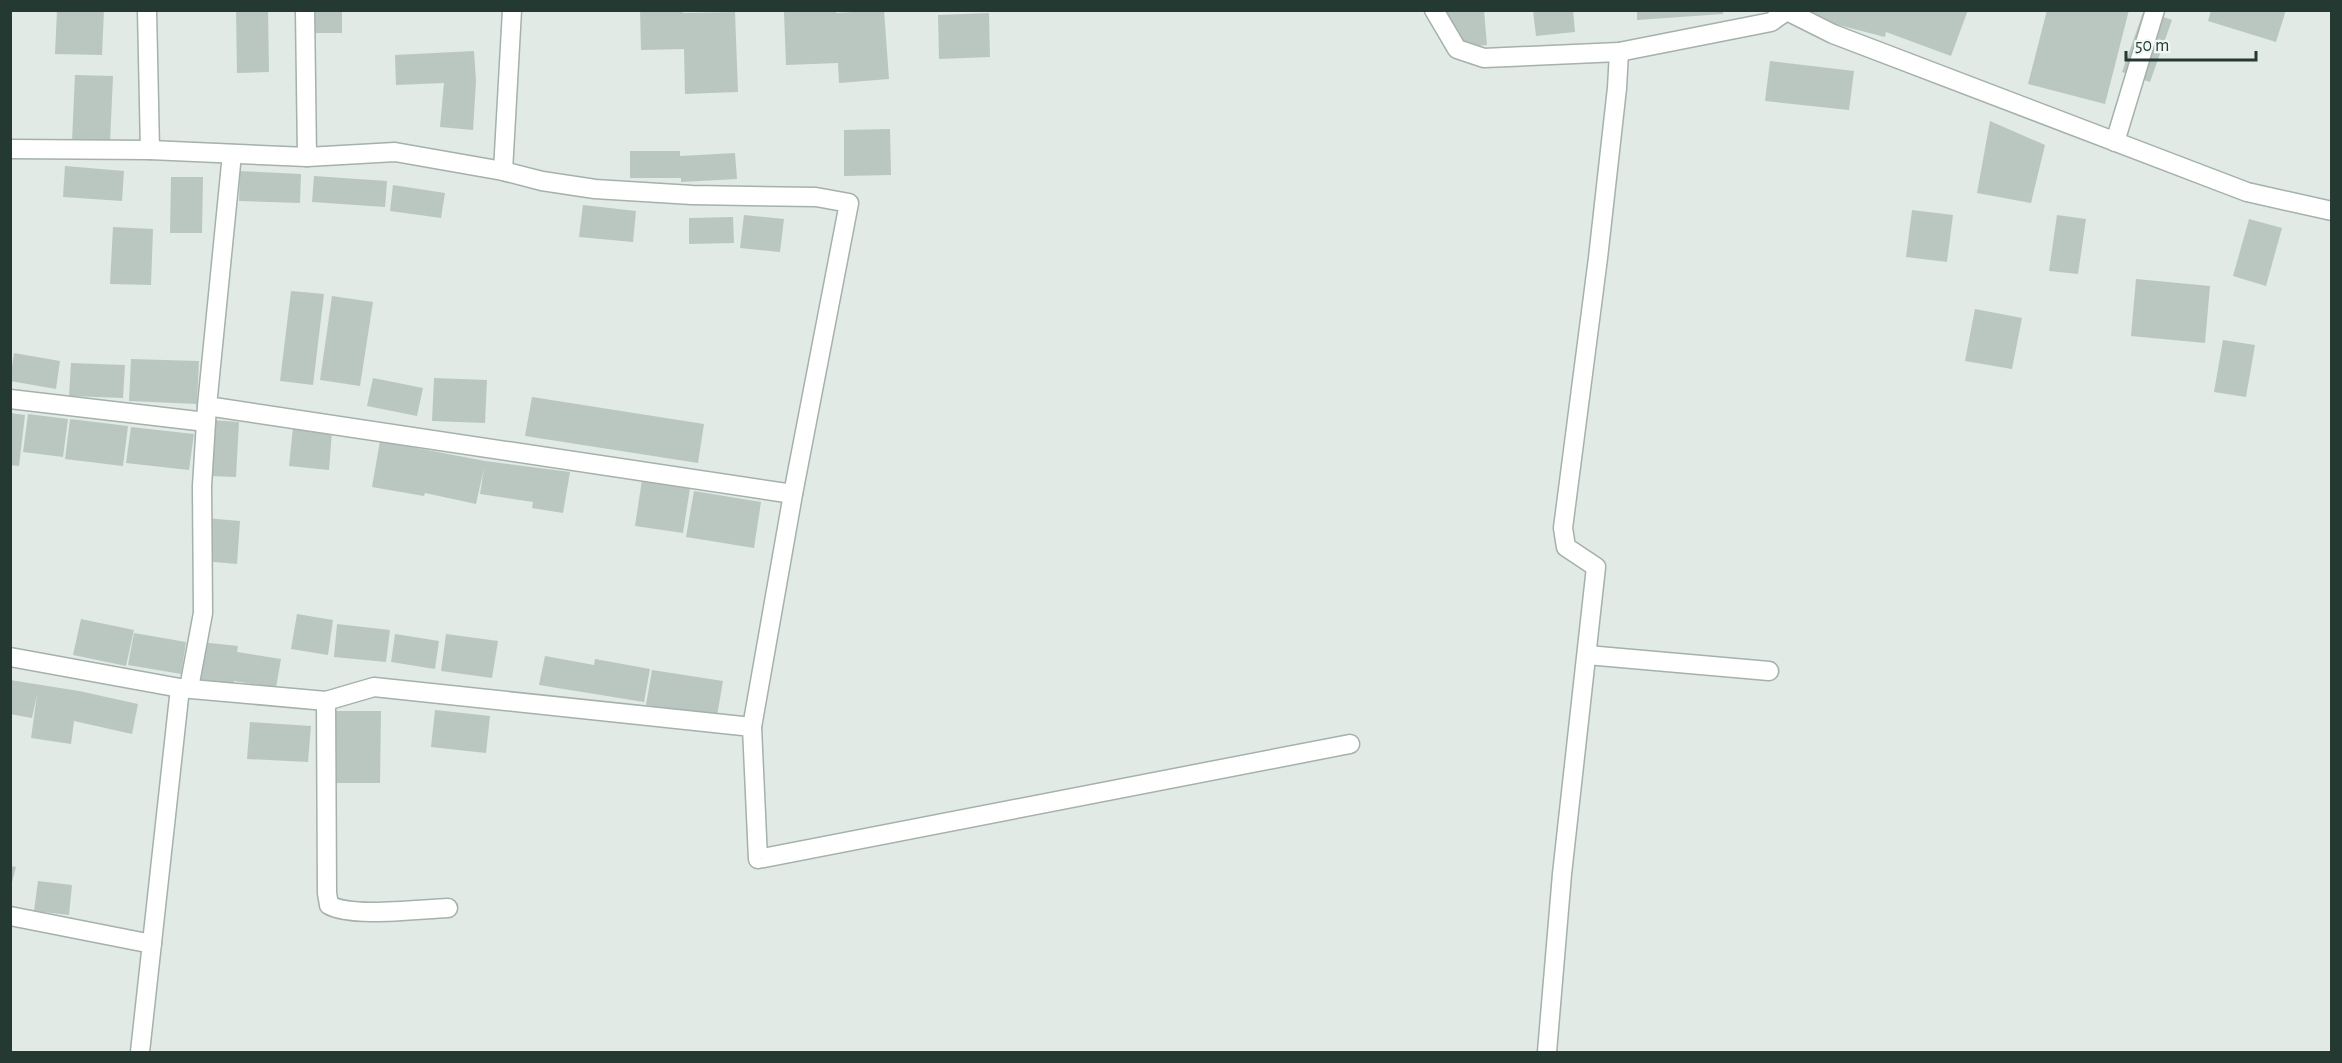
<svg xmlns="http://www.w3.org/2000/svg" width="2342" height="1063" viewBox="0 0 2342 1063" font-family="'Alegreya Sans',sans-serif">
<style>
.building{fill:#bac7c1}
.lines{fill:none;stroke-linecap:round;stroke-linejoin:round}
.minor-casing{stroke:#a5b1ab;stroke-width:21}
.minor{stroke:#fff;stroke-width:18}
</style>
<rect width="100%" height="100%" fill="#e1eae5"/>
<g class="building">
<polygon points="57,10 104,10 102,55 55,54"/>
<polygon points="236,10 268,10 269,72 237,73"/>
<polygon points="308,10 342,10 342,33 309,33"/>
<polygon points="640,10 683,10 683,13 735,12 738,92 685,94 684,49 641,50"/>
<polygon points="836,10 836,13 884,10 889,79 839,83 838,63 786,65 784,12"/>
<polygon points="1441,10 1484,10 1487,45 1445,49"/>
<polygon points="1533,10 1573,10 1575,32 1536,36"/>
<polygon points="1637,10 1723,10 1723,14 1637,20"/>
<polygon points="1968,10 1951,56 1886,32 1885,37 1784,11"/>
<polygon points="2047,10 2129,10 2105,104 2028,84"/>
<polygon points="2144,10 2172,20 2150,82 2122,72"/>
<polygon points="2211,10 2286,10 2276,42 2208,21"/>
<polygon points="989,13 990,57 939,59 938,15"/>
<polygon points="474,51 476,81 473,130 440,127 444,83 396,85 395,55"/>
<polygon points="1770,61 1854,71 1849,110 1765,101"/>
<polygon points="75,75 113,76 110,143 72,141"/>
<polygon points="1990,121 2045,145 2031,203 1977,193"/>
<polygon points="890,129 891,175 844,176 844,130"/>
<polygon points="630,151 680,151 680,156 735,153 737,179 681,182 681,178 630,178"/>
<polygon points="65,166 124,171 122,201 63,197"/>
<polygon points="240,171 301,174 300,203 239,201"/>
<polygon points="314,176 387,181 385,207 312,202"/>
<polygon points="171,177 203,177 202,233 170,233"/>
<polygon points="393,185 445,193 441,218 390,211"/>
<polygon points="583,205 636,211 633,242 579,237"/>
<polygon points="1912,210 1953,215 1947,262 1906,257"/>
<polygon points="744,215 784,219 780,252 740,248"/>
<polygon points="2057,215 2086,219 2078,274 2049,271"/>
<polygon points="733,217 734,243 689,244 689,218"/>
<polygon points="2249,219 2282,228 2266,286 2233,276"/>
<polygon points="113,227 153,229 151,285 110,284"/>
<polygon points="2136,279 2210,286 2205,343 2131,336"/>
<polygon points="291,291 324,294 313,385 280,381"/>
<polygon points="332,296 373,302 360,386 320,380"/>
<polygon points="1975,309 2022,318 2012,369 1965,361"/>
<polygon points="2223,340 2255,345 2246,397 2214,392"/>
<polygon points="14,353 60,361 56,389 10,381"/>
<polygon points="131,359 199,361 197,404 129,401"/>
<polygon points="71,363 125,365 123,398 69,396"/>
<polygon points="373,378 423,388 417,416 367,406"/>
<polygon points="434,378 487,380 485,423 432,421"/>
<polygon points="532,397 704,424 698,463 525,436"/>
<polygon points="10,413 25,415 19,466 10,465"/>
<polygon points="28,414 68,419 63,457 23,452"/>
<polygon points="70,419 128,426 123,466 65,459"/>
<polygon points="212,420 239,422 236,477 209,476"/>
<polygon points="131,427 194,434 189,470 126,463"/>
<polygon points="293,427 332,431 329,470 289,466"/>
<polygon points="380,441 485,461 570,472 563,513 532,508 533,502 480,494 484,468 476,504 425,493 424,496 372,487"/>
<polygon points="642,480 690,488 683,533 635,526"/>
<polygon points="694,491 761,502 754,548 686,537"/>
<polygon points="206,518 240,521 237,564 203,561"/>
<polygon points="297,614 333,620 328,655 291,649"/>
<polygon points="81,619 134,630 126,666 73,655"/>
<polygon points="337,624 390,630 386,662 334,657"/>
<polygon points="134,633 186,642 181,674 128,665"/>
<polygon points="395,634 439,641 435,669 391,662"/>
<polygon points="446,634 498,641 492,678 441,671"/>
<polygon points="200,642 238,646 237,652 281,659 276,688 234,681 233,687 195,682"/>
<polygon points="545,656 594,665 595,659 650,669 644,702 539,685"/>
<polygon points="652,670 723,681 717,716 646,705"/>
<polygon points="10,680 79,691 138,704 132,734 74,721 71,744 31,738 37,695 32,718 10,714"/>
<polygon points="435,710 490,716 486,753 431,747"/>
<polygon points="328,711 381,711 380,783 328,783"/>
<polygon points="250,722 311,726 308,762 247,759"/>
<polygon points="10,866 16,867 11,886 10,886"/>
<polygon points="38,881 72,885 69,915 34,911"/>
</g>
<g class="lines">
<defs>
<g id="minor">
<polyline points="147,10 150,150"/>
<polyline points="305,10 307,157"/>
<polyline points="1434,10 1457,49 1484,58 1619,52 1771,22 1785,12"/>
<polyline points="1785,10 1833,34 2247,192 2332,211"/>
<polyline points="2115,142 2155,10"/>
<polyline points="10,149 150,150 307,157 395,152 503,171 542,181 595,189 692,195 816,197 849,203 793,494 752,727 758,859 1350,744"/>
<polyline points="232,154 207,406 793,494"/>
<polyline points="503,171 512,10"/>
<polyline points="10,399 206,422"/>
<polyline points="1587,655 1769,671"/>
<polyline points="10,657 180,688 326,701 374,687 752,727"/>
<polyline points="189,688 203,613 202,486 207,406"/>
<path d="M326,701l1,192 2,12c23,13 90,4 119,3"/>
<polyline points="10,916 152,944"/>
<polyline points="140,1052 180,688"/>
<polyline points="1547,1052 1562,874 1596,567 1566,547 1563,528 1598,258 1617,88 1619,52"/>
</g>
</defs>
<use href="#minor" class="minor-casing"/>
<use href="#minor" class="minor"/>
</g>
<rect width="2342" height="1063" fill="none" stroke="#243931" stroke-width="24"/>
<path d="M2126 51v9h130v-9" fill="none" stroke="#243931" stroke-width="3"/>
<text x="2135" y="51" font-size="18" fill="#243931" stroke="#f1f7f4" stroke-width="4.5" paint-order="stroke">50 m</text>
</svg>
